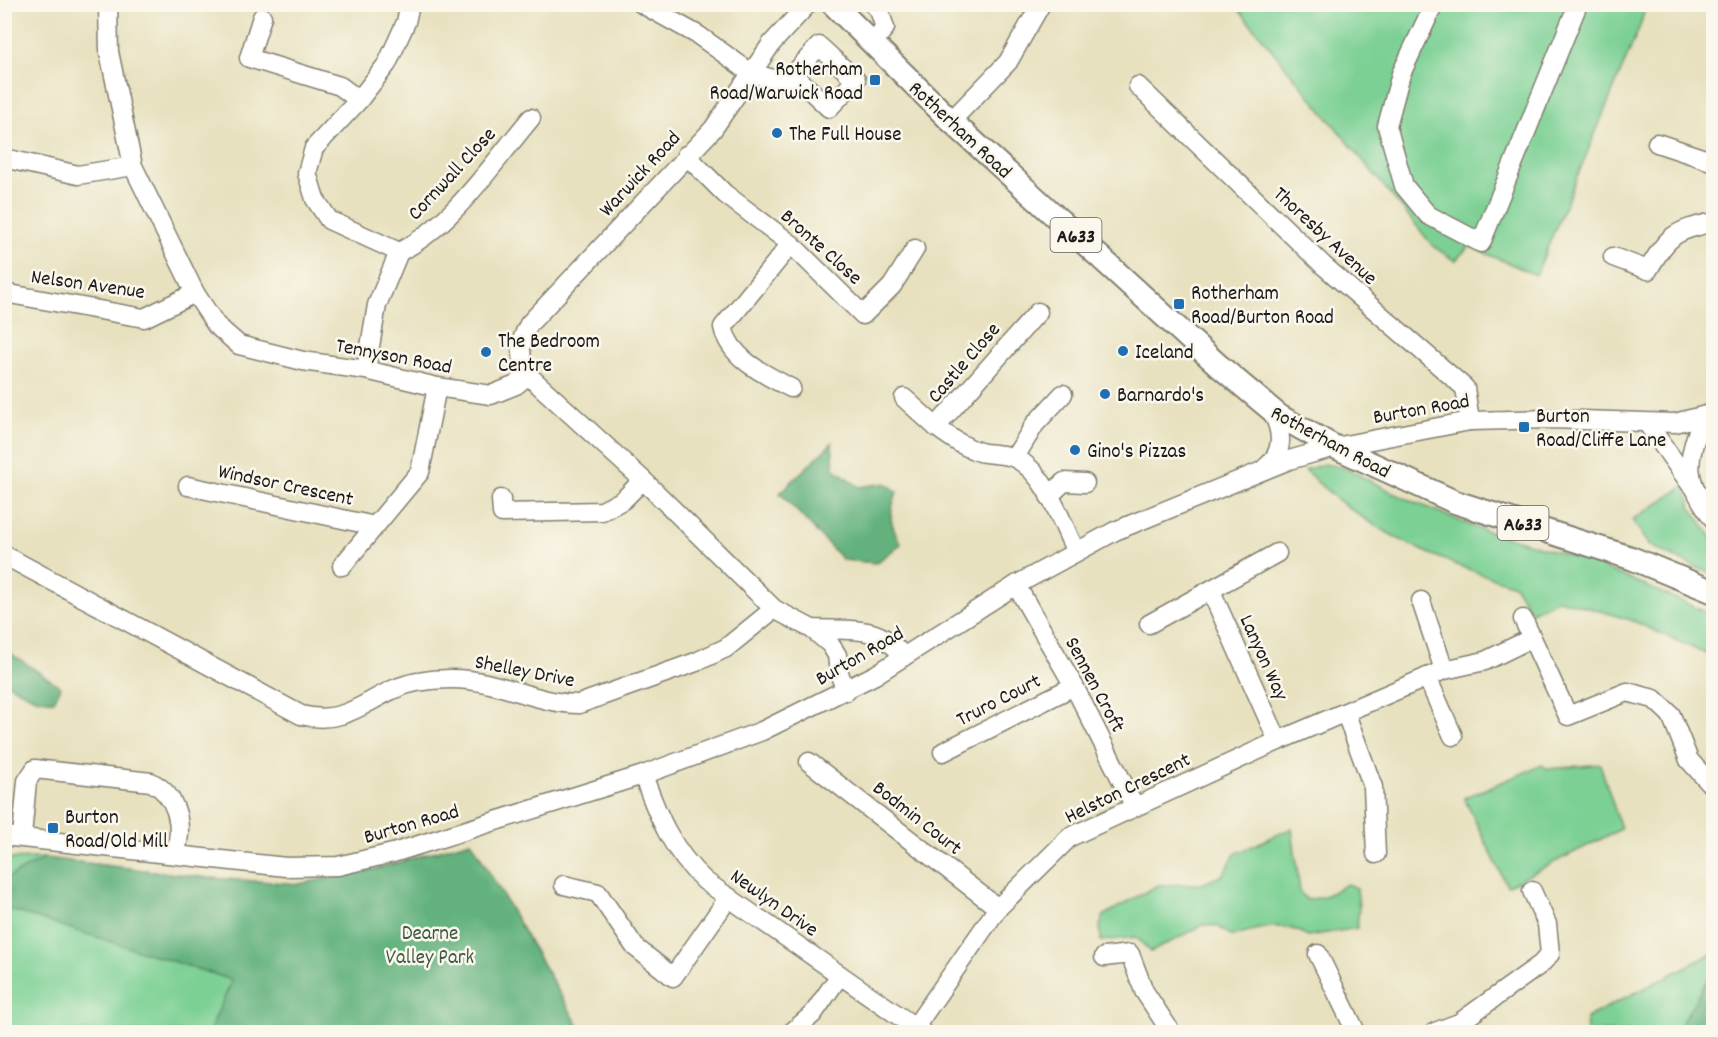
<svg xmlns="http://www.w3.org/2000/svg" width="1718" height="1037" viewBox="0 0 1718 1037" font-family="Dekko,sans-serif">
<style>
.green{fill:#7bd094;stroke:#4c7658;stroke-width:1.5}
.forest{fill:#64b27e;stroke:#40674d;stroke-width:1.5}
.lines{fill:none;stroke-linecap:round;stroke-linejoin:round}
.minor-casing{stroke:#827e6e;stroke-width:21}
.major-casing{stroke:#827e6e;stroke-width:26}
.minor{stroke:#fff;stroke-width:18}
.major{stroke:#fff;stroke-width:22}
.poi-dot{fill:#1f6fb2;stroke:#fbf7ec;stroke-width:2}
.labels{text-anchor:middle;stroke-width:5;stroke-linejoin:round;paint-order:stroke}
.shield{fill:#fbf7ec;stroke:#5f5e5a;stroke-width:1.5}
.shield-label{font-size:20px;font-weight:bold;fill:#1c1c1c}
.poi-label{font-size:21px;fill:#1c1c1c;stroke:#fbf7ec;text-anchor:start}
.street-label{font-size:21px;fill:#1c1c1c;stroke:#fbf7ec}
.park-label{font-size:21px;fill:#3d5b46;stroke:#fbf7ec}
</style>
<rect width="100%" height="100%" fill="#fbf7ec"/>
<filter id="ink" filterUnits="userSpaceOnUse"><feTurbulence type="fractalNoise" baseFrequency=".0167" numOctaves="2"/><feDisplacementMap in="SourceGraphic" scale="12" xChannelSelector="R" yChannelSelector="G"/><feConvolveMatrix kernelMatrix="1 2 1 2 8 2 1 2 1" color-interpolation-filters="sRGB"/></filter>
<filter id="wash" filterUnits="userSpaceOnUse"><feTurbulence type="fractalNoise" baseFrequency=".008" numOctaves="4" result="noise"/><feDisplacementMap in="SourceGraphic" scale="24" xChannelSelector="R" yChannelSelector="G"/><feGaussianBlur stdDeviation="1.35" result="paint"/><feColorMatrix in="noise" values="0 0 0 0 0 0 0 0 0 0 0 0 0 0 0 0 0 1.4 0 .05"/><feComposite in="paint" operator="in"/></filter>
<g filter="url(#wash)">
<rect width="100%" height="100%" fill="#e7e1bf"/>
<g class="green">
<polygon points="1235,5 1646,5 1640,26 1536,275 1469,246 1455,261 1433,246"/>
<path d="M1324,464l21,4 57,29 75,31 114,34 122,53v42l-82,-37 -73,-21 -27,13 -17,-27c-78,-25 -151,-55 -209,-115z"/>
<polygon points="1685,486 1692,509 1713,539 1713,575 1650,546 1632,520"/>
<polygon points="1600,764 1621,829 1507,886 1464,798 1542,765 1548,769"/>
<path d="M1292,828l8,64 7,8 16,-3 24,-13 10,4 2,20 -2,20 -49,8c-27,-16 -47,-8 -76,0l-15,-10 -14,-1 -52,27 -15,-15 -35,4 -1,-15 4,-11 54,-30 44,-1 21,-9 12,-21z"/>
<polygon points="471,841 582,1032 5,1032 4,859 45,858 209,878 299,884 376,869"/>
<polygon points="1713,953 1713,1032 1587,1032 1586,1018"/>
</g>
<g class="forest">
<path d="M832,443l2,25 25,19 27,-4 11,9c-9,24 -8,30 4,52l-25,19 -33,-3 -63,-67z"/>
<polygon points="4,649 61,687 54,701 35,698 5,683"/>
<polygon points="471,841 582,1032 209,1032 232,980 5,908 5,879 45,858 209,878 299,884 376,869"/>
<polygon points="1713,971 1713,1032 1676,1032"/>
</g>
</g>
<g filter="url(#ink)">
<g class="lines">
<defs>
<g id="minor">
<polyline points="108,4 109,52 133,166 195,293 216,325 239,345 303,361 366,370 437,387 491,395 516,385 528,375 643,480 774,609 812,629 830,644 837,655 839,673 846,691"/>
<polyline points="642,4 698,35 751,73 777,80 791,77 819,46 856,80 829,108 793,74"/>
<polyline points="1434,4 1401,74 1387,126 1404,186 1428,215 1481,243 1578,4"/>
<polyline points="262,17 249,58 340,86 359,100"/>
<polyline points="871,44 885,28 879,10 873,4"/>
<polyline points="1138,86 1324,266 1465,388 1470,421"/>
<polyline points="951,121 1008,62 1041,4"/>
<polyline points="1657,143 1714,162"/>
<polyline points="686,155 725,194 791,244 863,315 892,286 915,249"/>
<polyline points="4,158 78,175 133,166"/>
<path d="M399,252c53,-26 94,-89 132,-134"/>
<path d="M1613,257l35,13c21,-35 25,-39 66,-48"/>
<polyline points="4,293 144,318 195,293"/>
<path d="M1038,312l-102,115c14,10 27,20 44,25 12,3 26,1 37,7 30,16 44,63 59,93"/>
<polyline points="366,370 377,305 399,252 329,220 315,199 307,173 314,148 359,100 387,64 406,22 410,4"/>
<path d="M528,375c-9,-20 -10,-32 1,-51l184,-195 59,-86 36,-39"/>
<path d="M791,388c-27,-14 -61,-29 -68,-61l68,-83"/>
<polyline points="904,398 936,427"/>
<path d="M1703,417c-18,48 -19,61 11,103"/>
<polyline points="1647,423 1691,485"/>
<polyline points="1015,457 1035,424 1063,394"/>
<path d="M1264,469c21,-16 19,-37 7,-59"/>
<polyline points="188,486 375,526"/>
<polyline points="1049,496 1064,482 1085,483"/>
<polyline points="501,499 502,513 602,511 623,500 643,480"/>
<path d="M4,555l297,160c51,13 71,-25 116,-33 23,-4 50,-4 73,2 30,7 58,20 89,20l117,-42 30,-14 48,-39"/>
<polyline points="342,566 420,472 437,387"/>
<polyline points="1016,585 1074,686 1134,805"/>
<polyline points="1211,591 1278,741"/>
<polyline points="1421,601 1444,670"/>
<polyline points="1523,619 1532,638"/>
<polyline points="1149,624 1277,553"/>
<path d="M812,629c36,2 69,-6 91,28"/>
<polyline points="1427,677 1453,736"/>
<polyline points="1346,714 1373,787 1376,854"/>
<polyline points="943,752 1074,686"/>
<polyline points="809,762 998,908"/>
<path d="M643,775c15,41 29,76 62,106l217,151"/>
<polyline points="4,836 286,867 338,866 393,853 643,775 762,731 875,675 1016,585 1115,531 1289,460 1335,447 1470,421 1550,419 1675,423 1714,413"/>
<path d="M22,836l5,-55 8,-12 116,13c27,14 33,44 24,72"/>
<polyline points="564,885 598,893 635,947 673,977 729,897"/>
<polyline points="1318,954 1356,1032"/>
<polyline points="1104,957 1130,954 1144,991 1171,1032"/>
<polyline points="915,1027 998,908 1070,837 1278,741 1444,670 1485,661 1532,638 1568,716 1627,692 1654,699 1671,715 1689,760 1714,788"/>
<polyline points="792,1032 813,1014 840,975"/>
<polyline points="1435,1032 1459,1023 1541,964 1550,954 1547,924 1532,891"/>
</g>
<polyline id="major" points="833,4 951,121 1218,365 1279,416 1335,447 1455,502 1631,558 1714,592"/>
</defs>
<use href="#minor" class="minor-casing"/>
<use href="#major" class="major-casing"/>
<use href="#minor" class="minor"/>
<use href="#major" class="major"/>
</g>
</g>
<g class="poi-dot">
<rect x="869" y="74" width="12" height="12" rx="3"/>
<circle cx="777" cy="133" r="6"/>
<rect x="1173" y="298" width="12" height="12" rx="3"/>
<circle cx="1123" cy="351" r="6"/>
<circle cx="486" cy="352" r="6"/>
<circle cx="1105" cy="394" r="6"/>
<rect x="1518" y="421" width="12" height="12" rx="3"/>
<circle cx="1075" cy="450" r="6"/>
<rect x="47" y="822" width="12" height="12" rx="3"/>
</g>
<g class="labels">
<g class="shield">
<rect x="1050.5" y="218" width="51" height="34" rx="4.5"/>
<rect x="1497.5" y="506" width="51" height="34" rx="4.5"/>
</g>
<g class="shield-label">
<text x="1076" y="242">A633</text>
<text x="1523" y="530">A633</text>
</g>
<g class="poi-label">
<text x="863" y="75" text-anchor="end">Rotherham<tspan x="863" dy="24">Road/Warwick Road</tspan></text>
<text x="789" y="140">The Full House</text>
<text x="1191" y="299">Rotherham<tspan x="1191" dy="24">Road/Burton Road</tspan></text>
<text x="498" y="347">The Bedroom<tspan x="498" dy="24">Centre</tspan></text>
<text x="1135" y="358">Iceland</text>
<text x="1117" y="401">Barnardo's</text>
<text x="1536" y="422">Burton<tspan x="1536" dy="24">Road/Cliffe Lane</tspan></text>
<text x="1087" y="457">Gino's Pizzas</text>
<text x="65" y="823">Burton<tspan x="65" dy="24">Road/Old Mill</tspan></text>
</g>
<g class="street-label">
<text transform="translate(961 129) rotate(43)" y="7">Rotherham Road</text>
<text transform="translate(451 173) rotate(-47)" y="7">Cornwall Close</text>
<text transform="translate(639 173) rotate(-47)" y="7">Warwick Road</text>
<text transform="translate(1326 235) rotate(43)" y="7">Thoresby Avenue</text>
<text transform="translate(822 246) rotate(42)" y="7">Bronte Close</text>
<text transform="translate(88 283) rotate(8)" y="7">Nelson Avenue</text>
<text transform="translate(394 355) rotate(11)" y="7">Tennyson Road</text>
<text transform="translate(963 362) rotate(-49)" y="7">Castle Close</text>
<text transform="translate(1421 408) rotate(-10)" y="7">Burton Road</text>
<text transform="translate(1331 441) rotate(28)" y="7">Rotherham Road</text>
<text transform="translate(286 484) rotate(12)" y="7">Windsor Crescent</text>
<text transform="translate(859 655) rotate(-30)" y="7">Burton Road</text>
<text transform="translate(1265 657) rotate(66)" y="7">Lanyon Way</text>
<text transform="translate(525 670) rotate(11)" y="7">Shelley Drive</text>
<text transform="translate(1096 684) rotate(62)" y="7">Sennen Croft</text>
<text transform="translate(998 699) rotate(-27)" y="7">Truro Court</text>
<text transform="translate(1127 787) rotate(-26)" y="7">Helston Crescent</text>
<text transform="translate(918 817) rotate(38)" y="7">Bodmin Court</text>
<text transform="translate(411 823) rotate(-16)" y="7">Burton Road</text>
<text transform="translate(775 902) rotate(35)" y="7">Newlyn Drive</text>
</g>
<g class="park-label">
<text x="430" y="939">Dearne<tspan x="430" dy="24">Valley Park</tspan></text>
</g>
</g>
<rect width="1718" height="1037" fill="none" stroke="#fbf7ec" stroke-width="24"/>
</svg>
